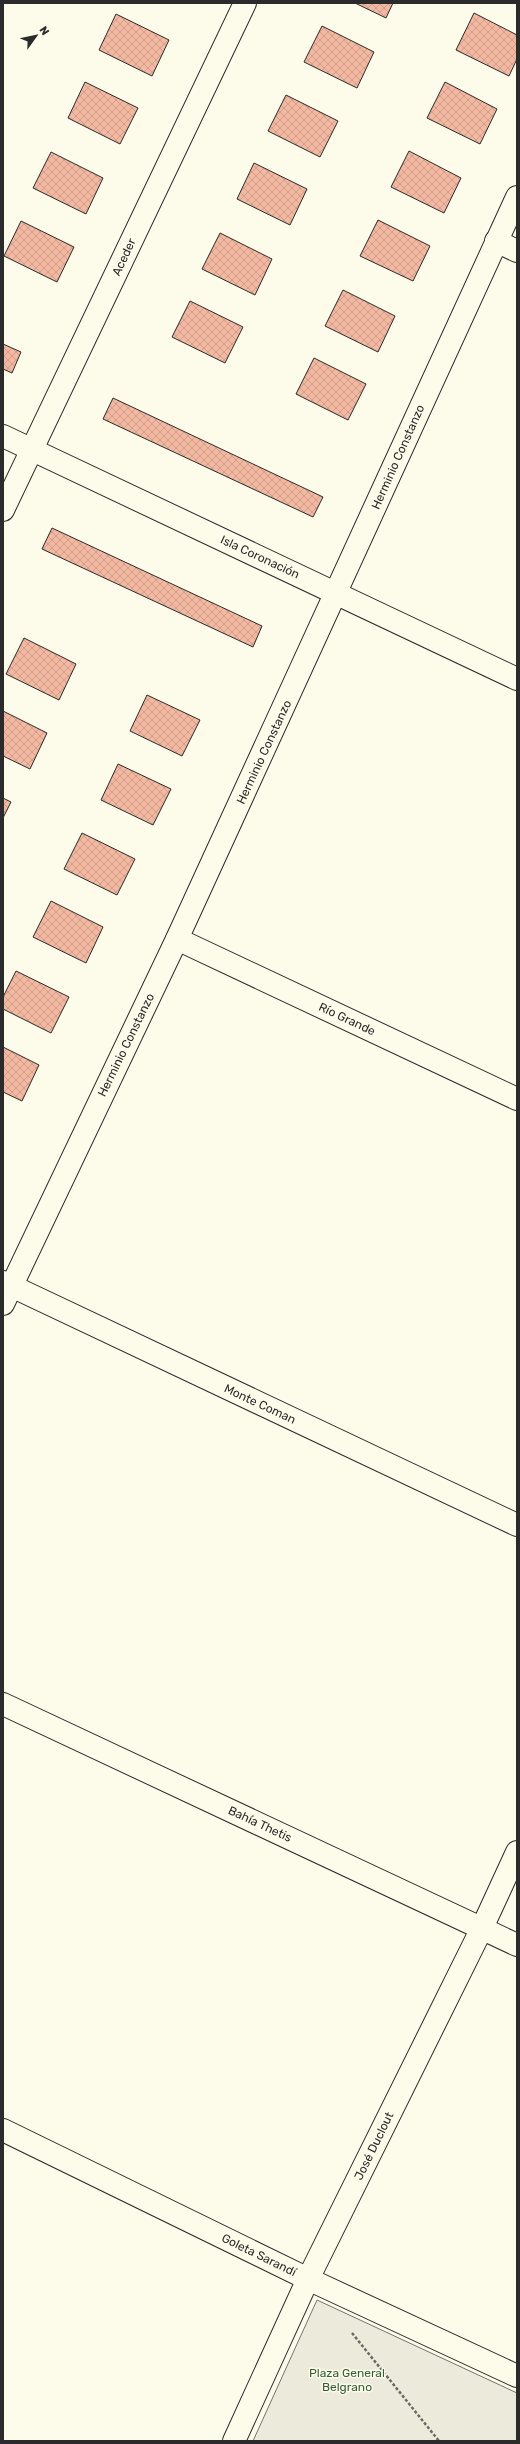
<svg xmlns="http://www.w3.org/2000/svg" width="520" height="2444" viewBox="0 0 520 2444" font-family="Rubik,sans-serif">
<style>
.green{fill:#ecebdb;stroke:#74746e}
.building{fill:url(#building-cross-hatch);stroke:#2b2b2b}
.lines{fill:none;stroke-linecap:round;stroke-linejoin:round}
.minor-casing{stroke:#2b2b2b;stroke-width:24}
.path{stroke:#6a6964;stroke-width:2.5;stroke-dasharray:3 2;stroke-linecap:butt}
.minor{stroke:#fdfbea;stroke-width:22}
.labels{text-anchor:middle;stroke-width:3;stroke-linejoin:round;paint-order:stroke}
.street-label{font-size:12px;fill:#2b2b2b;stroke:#fdfbea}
.park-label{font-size:12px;fill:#34623c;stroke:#fdfbea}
</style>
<defs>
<pattern id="building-cross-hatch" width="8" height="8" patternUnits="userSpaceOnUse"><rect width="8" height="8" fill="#f2b8a0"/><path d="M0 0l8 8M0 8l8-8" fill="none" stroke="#d09e8a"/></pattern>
</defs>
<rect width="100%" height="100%" fill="#fdfbea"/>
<polygon class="green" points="317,2300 517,2393 517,2441 253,2441"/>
<g class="building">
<polygon points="355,3 393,3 386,18"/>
<polygon points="474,13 517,35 517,59 509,76 456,50"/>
<polygon points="116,14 169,40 152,76 99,50"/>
<polygon points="322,26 374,52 357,88 304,62"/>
<polygon points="85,82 138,108 120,144 68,118"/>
<polygon points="445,82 497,109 480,144 427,118"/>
<polygon points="286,95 338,121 320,157 268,131"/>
<polygon points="409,151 461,178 444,213 391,187"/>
<polygon points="51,152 103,178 86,214 33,188"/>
<polygon points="254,163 307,189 290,225 237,199"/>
<polygon points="378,220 430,246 413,281 360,256"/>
<polygon points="21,221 74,247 57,282 4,256"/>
<polygon points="220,233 272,259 255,295 202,269"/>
<polygon points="343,290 395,316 378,352 325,326"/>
<polygon points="190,301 243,327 225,363 172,337"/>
<polygon points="3,344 21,352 12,373 3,369"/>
<polygon points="314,358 366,384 348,420 296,394"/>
<polygon points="113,398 323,497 313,517 103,419"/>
<polygon points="52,528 262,626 253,647 42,549"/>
<polygon points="24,638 76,664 59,700 6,674"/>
<polygon points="147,695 200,720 182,756 130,731"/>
<polygon points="3,711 47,733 30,769 3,756"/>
<polygon points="118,764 171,789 153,825 101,800"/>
<polygon points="3,798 11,802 3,818"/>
<polygon points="82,833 135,859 117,895 64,869"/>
<polygon points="51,901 103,927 86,963 33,937"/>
<polygon points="16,971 69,997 51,1033 3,1009 3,997"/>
<polygon points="3,1047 39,1065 22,1101 3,1092"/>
</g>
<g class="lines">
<defs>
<g id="minor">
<polyline points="496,241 517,251"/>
<polyline points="3,436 517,679"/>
<polyline points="3,510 245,3"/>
<polyline points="177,939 517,1099"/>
<polyline points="3,1282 517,1525"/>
<polyline points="3,1304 177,939 517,197"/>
<polyline points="3,1704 517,1945"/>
<polyline points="3,2130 308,2279 517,2376"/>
<polyline points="234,2441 308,2279 482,1928 517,1852"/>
</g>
</defs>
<use href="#minor" class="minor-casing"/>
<polyline class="path" points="352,2333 439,2441"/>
<use href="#minor" class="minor"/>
</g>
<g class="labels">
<g class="street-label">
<text transform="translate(124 257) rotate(-65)" y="4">Aceder</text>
<text transform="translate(398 457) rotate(-66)" y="4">Herminio Constanzo</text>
<text transform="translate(260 557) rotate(25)" y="4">Isla Coronación</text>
<text transform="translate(264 752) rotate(-65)" y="4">Herminio Constanzo</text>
<text transform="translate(347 1019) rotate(25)" y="4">Río Grande</text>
<text transform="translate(126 1045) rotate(-64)" y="4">Herminio Constanzo</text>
<text transform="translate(260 1404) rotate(25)" y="4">Monte Coman</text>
<text transform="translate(260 1824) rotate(25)" y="4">Bahía Thetis</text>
<text transform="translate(374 2146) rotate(-64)" y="4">José Duclout</text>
<text transform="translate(259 2255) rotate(26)" y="4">Goleta Sarandí</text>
</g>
<g class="park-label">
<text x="347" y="2377">Plaza General<tspan x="347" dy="14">Belgrano</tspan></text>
</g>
</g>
<rect width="520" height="2444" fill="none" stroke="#2b2b2b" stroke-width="8"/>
<g transform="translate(36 36) rotate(57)" stroke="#fdfbea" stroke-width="3" paint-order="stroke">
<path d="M0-3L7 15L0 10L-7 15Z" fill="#2b2b2b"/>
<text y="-6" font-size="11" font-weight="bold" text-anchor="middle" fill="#2b2b2b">N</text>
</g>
</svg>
